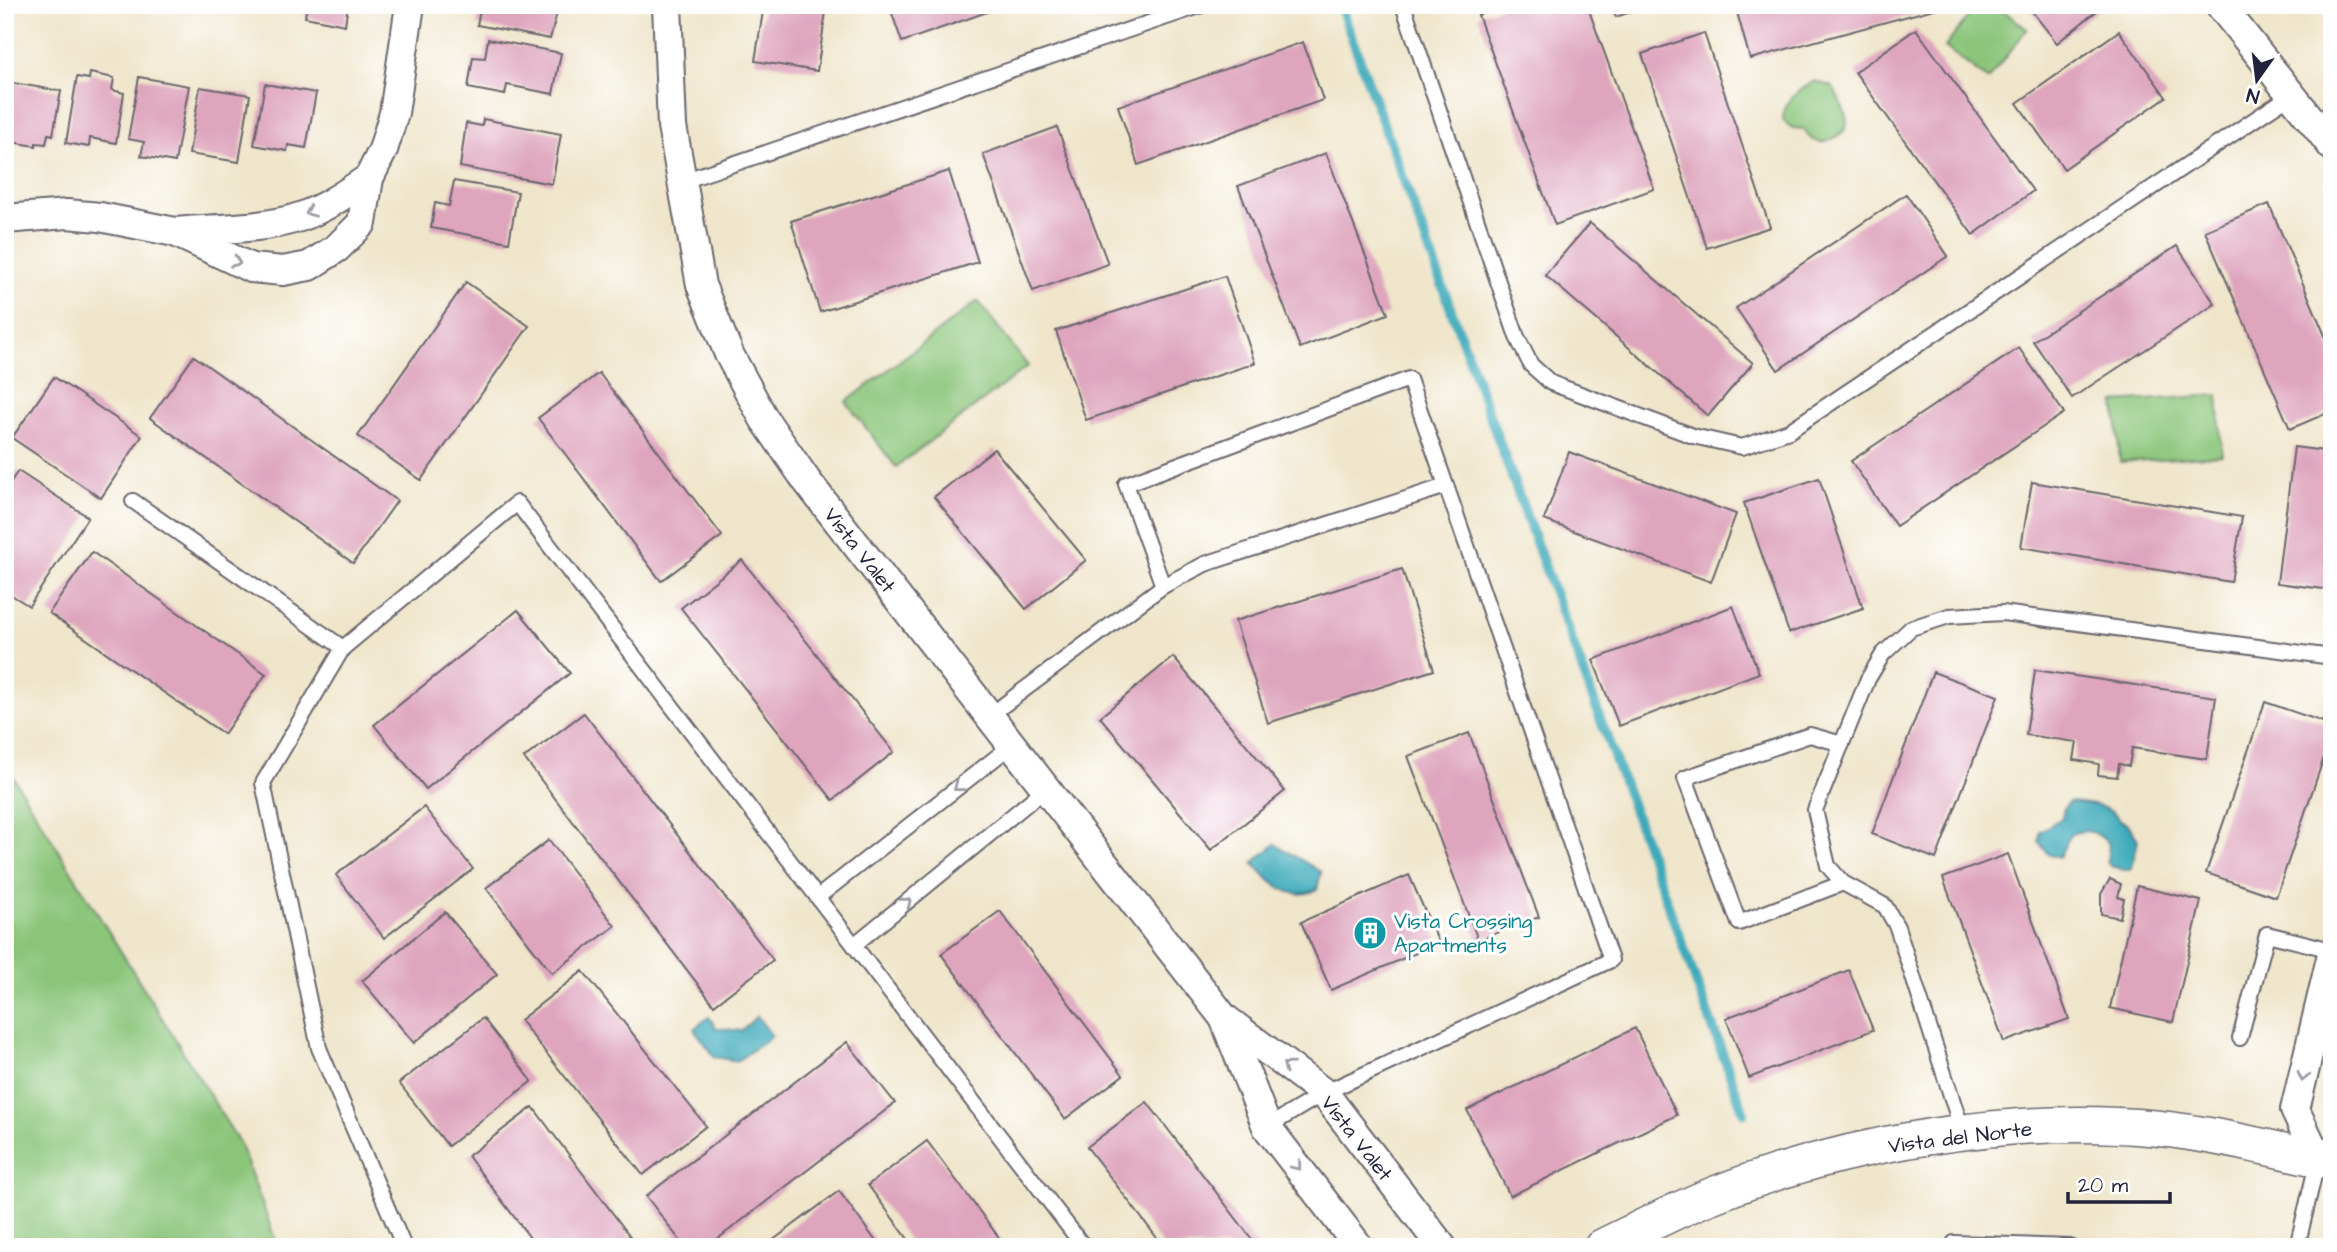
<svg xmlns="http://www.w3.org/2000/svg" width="2337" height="1252" viewBox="0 0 2337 1252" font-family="'Architects Daughter',sans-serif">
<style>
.green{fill:#8ac579;stroke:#56745a;stroke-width:2}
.water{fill:#3caaba;stroke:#2f667a;stroke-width:2}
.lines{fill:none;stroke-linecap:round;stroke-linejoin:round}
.stream{stroke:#3caaba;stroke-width:10}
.building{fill:#dea5bd}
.service-casing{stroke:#6a666d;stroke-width:18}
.minor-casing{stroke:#6a666d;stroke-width:32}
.tertiary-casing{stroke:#6a666d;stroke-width:38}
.service{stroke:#fff;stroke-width:14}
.minor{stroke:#fff;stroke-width:28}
.tertiary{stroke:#fff;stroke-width:35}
.oneway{stroke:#9c9ca7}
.labels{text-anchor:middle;stroke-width:6;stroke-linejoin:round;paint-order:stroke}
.street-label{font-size:21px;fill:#22223b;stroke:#fff}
.culture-label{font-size:21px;fill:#0d838f;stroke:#fff;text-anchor:start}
</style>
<rect width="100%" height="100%" fill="#fff"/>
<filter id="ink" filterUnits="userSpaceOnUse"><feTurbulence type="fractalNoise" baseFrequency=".0143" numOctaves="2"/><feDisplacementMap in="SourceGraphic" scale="14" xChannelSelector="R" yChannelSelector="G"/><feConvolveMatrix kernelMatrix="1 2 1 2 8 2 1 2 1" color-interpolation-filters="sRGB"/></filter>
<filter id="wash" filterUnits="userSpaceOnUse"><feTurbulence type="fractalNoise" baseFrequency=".00686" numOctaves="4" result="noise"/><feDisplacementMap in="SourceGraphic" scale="28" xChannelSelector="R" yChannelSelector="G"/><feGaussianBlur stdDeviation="1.57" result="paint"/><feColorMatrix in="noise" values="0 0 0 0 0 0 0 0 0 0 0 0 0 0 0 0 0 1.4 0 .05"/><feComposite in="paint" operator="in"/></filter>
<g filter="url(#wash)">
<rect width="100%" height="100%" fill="#efe5ca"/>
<g class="green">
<polygon points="1977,5 1996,5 2027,29 1988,80 1945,47"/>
<path d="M1814,81l19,6c14,30 27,44 -12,56l-10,-4 -7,-10 -12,-1 -9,-8c1,-21 15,-28 31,-39z"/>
<polygon points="978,301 1028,366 896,467 846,402"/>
<polygon points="2218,395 2222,455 2120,462 2115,402"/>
<polygon points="5,764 240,1144 278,1247 5,1247"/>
</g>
<g class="water">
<path d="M2069,802c14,1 29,2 41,9 8,4 9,11 18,13l10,16 -6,28 -8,2 -14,-4 -3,-4 2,-18c-12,-12 -21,-16 -38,-10l-12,23 -9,-2 -11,-12 1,-12 22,-13 2,-10z"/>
<path d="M1275,844l46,28 -4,18c-27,12 -46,-7 -64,-27z"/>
<polygon points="757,1016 772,1036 737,1061 715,1057 694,1029 709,1017 717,1028 741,1031"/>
</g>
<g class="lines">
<polyline class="stream" points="1340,5 1744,1113"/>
</g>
<g id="blocks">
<g class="building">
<polygon points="112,5 145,5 144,12"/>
<polygon points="307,5 348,5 345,25 305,17"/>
<polygon points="481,5 559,5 550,39 477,25"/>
<polygon points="764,5 827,5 817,71 755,61"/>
<polygon points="889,5 1004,5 1004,6 902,42"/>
<polygon points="1505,5 1587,5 1654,189 1555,225 1478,15"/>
<polygon points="1612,5 1648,5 1648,6 1616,17"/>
<polygon points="1735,5 1945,5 1945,6 1750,59"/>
<polygon points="2027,5 2104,5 2057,43"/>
<polygon points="1916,29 2033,191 1973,235 1855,72"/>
<polygon points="2119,31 2166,97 2064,169 2017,103"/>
<polygon points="1704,33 1770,227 1707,248 1642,54"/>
<polygon points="488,39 561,53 553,94 507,85 505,95 468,88 473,57 485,58"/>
<polygon points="1303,42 1323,100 1138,165 1118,106"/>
<polygon points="90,73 114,78 112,90 124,93 116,143 90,138 89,147 66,143 77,77 89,79"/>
<polygon points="139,77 189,86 175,162 141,156 144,142 128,139"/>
<polygon points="13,83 61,91 53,135 48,134 46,144 36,143 36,146 5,141"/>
<polygon points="265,84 316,93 306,148 288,145 287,151 254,145"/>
<polygon points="200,87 250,95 239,162 189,154"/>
<polygon points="483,119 561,134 552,184 460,167 466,123 482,126"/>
<polygon points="1057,127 1108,264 1033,291 983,154"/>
<polygon points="1326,153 1388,314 1300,348 1238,186"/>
<polygon points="949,171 978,262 820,312 791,221"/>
<polygon points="454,181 518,192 509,242 431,228 435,203 449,206"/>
<polygon points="1906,194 1948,256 1778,370 1736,308"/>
<polygon points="2269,204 2332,352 2332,411 2290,429 2205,231"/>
<polygon points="1590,223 1753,363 1708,416 1545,275"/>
<polygon points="2177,246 2215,304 2072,398 2033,341"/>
<polygon points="1225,276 1255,363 1086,420 1056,331"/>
<polygon points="466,282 529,326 421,480 358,436"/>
<polygon points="2019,348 2064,413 1896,526 1851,461"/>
<polygon points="194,356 397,501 353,563 150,418"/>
<polygon points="599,373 722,536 661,581 538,418"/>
<polygon points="54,377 142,436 101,498 12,438"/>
<polygon points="2294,447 2332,452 2332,590 2277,583"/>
<polygon points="994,449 1086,560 1026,609 934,497"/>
<polygon points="1569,452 1736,514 1711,582 1544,520"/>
<polygon points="18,471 88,517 29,606 5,591 5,490"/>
<polygon points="1819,478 1863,608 1789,633 1744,503"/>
<polygon points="2032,482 2242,517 2231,582 2021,547"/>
<polygon points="92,552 266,674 224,734 49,613"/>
<polygon points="742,560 894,752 833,800 681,608"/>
<polygon points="1402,569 1434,670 1268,723 1235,621"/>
<polygon points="1733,606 1759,673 1619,726 1593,660"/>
<polygon points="518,610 570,673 426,789 374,725"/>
<polygon points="1173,657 1285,791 1211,850 1100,717"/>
<polygon points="2035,670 2216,697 2207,759 2132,748 2129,766 2119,764 2117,777 2098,775 2099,764 2074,760 2077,742 2026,735"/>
<polygon points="1933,672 1998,696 1936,859 1872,834"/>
<polygon points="2265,702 2332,725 2332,734 2276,897 2206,873"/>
<polygon points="584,713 773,960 714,1005 524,758"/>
<polygon points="1469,733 1539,917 1478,940 1408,756"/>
<polygon points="424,807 473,869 384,938 336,875"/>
<polygon points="549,840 615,926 552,973 486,888"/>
<polygon points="2008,854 2069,1019 2004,1042 1943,878"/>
<polygon points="1409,875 1439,943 1331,990 1301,922"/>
<polygon points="2110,879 2121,884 2118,897 2124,899 2120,918 2101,914 2101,894"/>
<polygon points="2137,886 2201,901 2173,1022 2110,1008"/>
<polygon points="1000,911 1123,1075 1065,1119 941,954"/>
<polygon points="445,912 497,974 414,1043 362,981"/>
<polygon points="1849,970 1873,1030 1749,1078 1726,1018"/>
<polygon points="583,971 706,1126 643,1175 520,1020"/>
<polygon points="483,1018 532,1081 448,1146 399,1083"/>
<polygon points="1635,1028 1677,1115 1510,1196 1467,1110"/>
<polygon points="847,1042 895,1103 707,1247 685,1247 646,1196"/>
<polygon points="1147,1102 1258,1247 1164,1247 1087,1147"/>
<polygon points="533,1107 638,1247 537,1247 468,1156"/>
<polygon points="927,1141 1006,1247 914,1247 868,1185"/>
<polygon points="839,1191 880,1247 764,1247"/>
</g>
</g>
</g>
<g filter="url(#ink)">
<use href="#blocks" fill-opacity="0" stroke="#6a666d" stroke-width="2"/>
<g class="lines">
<defs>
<g id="service">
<polyline points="1403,5 1517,337 1531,365 1551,383 1693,436 1742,447 1789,431 2291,95"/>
<polyline points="680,182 1202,5"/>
<polyline points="133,501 343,648"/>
<polyline points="1163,586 1126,484 1409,379 1611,960 1324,1093 1267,1127"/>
<polyline points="989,716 1163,586 1205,564 1446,486"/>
<polyline points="1842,744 1810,735 1685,778 1739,923 1843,883"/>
<polyline points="818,897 1012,745"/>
<polyline points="854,945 1045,789"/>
<polyline points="2240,1038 2267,934 2332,950"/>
<polyline points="1963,1133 1897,927 1885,906 1843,883 1828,866 1815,810 1868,679 1883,654 1911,628 1949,616 2003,613 2332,657"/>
<polyline points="1954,1243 2070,1247"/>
<polyline points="404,1247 319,1048 263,783 343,648 517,503 1084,1247"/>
<polyline points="2297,1247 2318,1159"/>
</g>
<g id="minor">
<polyline points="667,5 672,126 701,285 729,354 764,419 806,480 1224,1018 1324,1093 1442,1247"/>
<polyline points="2220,5 2332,146"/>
<polyline points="5,219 67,214 100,217 175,232 251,268 283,271 309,266 337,248 362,223 369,178 383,150 394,113 410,5"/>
<path d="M175,232c41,-4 89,-2 128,-16 24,-9 45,-24 66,-38"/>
<polyline points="1224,1018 1267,1127 1359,1247"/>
<polyline points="2329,1151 2318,1159 2295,1110 2332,954"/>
</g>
<path id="tertiary" d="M1602,1247c35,-17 70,-35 106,-50 134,-54 303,-83 447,-69 60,6 118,21 177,34"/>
</defs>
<use href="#service" class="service-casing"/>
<use href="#minor" class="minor-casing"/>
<use href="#tertiary" class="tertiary-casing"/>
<use href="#service" class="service"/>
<use href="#minor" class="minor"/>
<use href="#tertiary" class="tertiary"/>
</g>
<defs><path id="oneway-chevron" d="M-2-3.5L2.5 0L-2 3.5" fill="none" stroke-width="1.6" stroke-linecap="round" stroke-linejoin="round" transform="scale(1.75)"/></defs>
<g class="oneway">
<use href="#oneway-chevron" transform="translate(310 212) rotate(157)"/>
<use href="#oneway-chevron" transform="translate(236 262) rotate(22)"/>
<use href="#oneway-chevron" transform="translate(958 787) rotate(142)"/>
<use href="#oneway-chevron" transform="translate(907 902) rotate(-39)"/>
<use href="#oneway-chevron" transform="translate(1287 1066) rotate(-143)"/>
<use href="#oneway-chevron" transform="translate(2303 1077) rotate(103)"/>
<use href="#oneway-chevron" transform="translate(1297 1166) rotate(52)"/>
</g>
</g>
<defs>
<symbol id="building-disc" viewBox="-11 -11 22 22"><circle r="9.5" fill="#0f9aa8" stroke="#fff"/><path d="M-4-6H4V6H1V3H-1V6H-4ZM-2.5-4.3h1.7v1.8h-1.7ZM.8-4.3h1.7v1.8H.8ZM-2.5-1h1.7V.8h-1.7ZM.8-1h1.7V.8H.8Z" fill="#fff"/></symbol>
</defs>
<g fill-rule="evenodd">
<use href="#building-disc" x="1351" y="914" width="38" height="38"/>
</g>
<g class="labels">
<g class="street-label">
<text transform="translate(860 550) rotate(52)" y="7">Vista Valet</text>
<text transform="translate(1960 1137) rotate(-7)" y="7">Vista del Norte</text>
<text transform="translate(1357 1138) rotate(52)" y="7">Vista Valet</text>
</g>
<g class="culture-label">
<text x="1394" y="928">Vista Crossing<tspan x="1394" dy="24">Apartments</tspan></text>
</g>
</g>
<rect width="2337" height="1252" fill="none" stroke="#fff" stroke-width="28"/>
<g transform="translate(2257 80) rotate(194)" stroke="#ffffff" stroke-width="5" paint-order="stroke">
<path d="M0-5L12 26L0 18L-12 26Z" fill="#22223b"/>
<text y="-10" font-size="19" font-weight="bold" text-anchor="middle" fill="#22223b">N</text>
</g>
<path d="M2068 1192v10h102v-10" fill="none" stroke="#22223b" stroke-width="3.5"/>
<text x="2078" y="1192" font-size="21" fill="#22223b" stroke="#ffffff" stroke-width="5" paint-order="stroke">20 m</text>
</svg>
